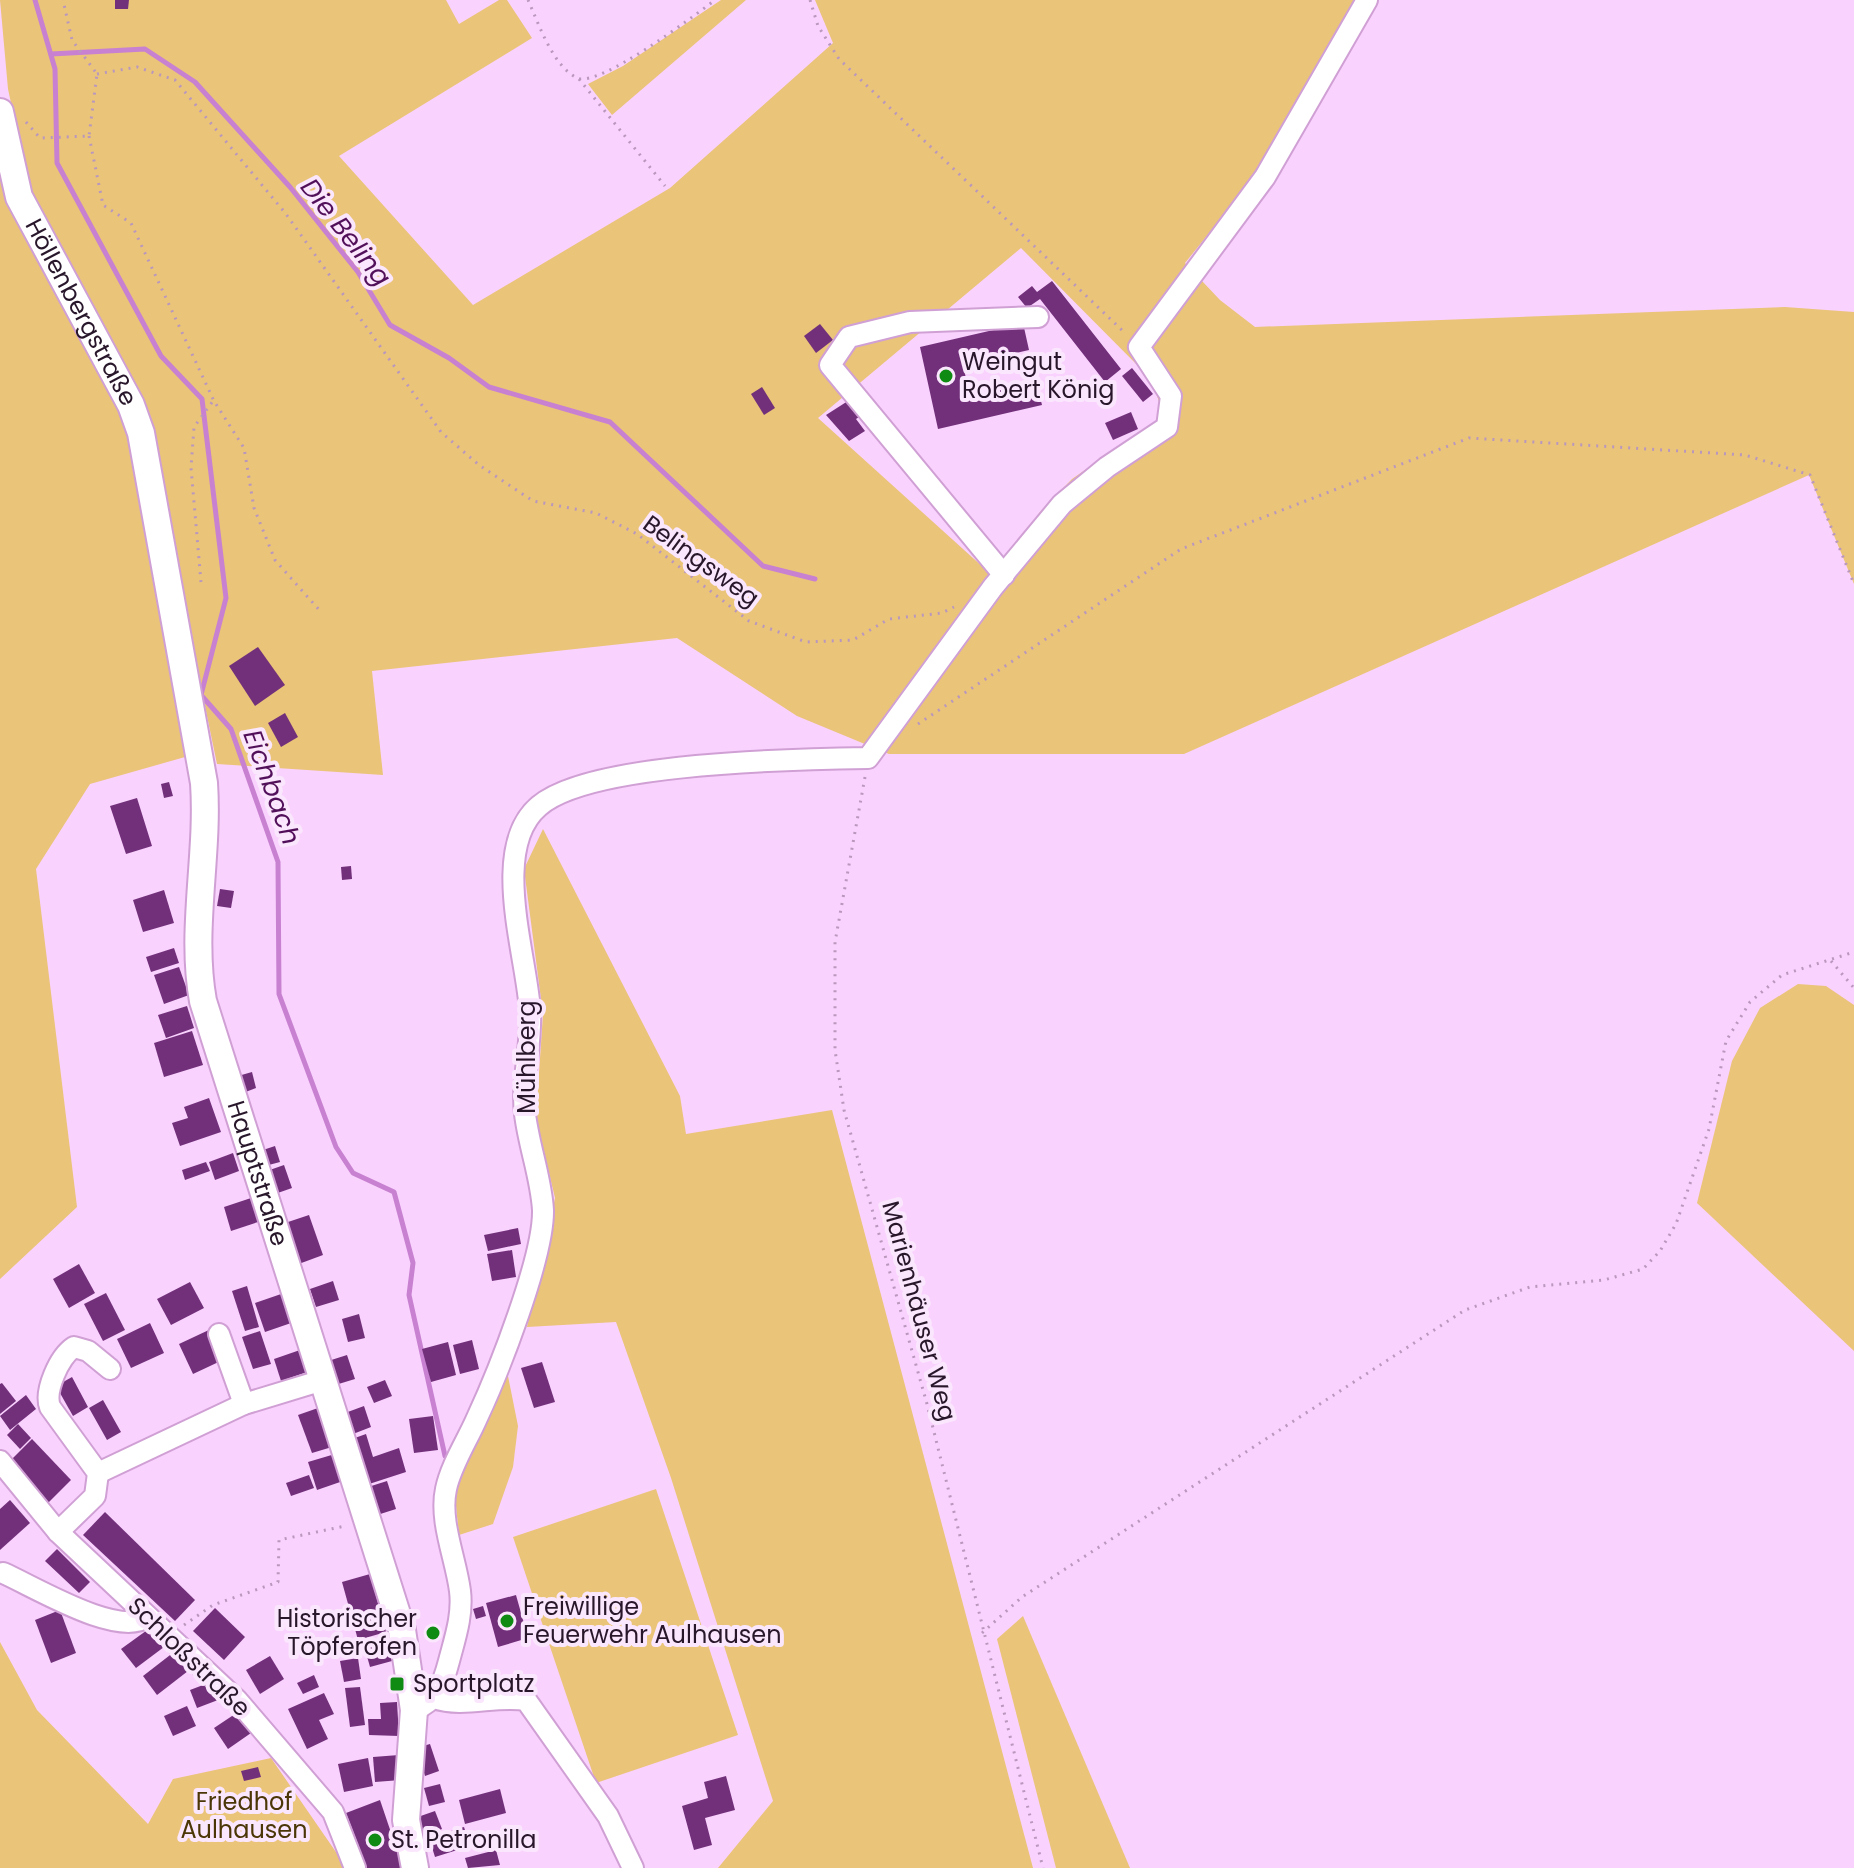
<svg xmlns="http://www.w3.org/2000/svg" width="1854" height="1868" viewBox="0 0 1854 1868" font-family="Poppins,sans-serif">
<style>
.green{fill:#eac479;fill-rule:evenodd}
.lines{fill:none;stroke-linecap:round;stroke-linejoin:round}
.stream{stroke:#c881d1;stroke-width:5}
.building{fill:#72307b}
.minor-casing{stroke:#d0a0d5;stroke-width:24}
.major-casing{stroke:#d0a0d5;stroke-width:30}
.path{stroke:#ba98bd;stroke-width:3;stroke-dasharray:2 6;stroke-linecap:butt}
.minor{stroke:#fff;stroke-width:20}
.major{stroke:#fff;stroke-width:26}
.poi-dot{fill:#0f8b14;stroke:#fbe7fd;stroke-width:3}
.labels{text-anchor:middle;stroke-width:8;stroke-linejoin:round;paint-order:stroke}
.street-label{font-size:24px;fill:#28162b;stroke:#fbe7fd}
.poi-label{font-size:24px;fill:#28162b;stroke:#fbe7fd;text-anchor:start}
.park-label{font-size:24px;fill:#4a3606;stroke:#fbe7fd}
.water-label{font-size:26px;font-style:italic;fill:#52105a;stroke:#fbe7fd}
</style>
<rect width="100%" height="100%" fill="#fad2fe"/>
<g class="green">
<path d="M0,0h446l13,24 40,-24h8l25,38 -193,118 134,149 197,-117 163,-145 -18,-43h543l-102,175 -71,88 35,37 35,27 530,-20 69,5v272l-45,-109 -625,279h-295l-92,-38 -120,-78 -305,33 11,104 -166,-11 -76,-366 -112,-211 -21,-98zM1021,248l131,132 8,25 -3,15 -85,59 -32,33 -46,65 -176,-159z"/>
<polygon points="721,0 746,0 612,115 588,84 623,66"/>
<polygon points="0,161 122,407 137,465 146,533 185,757 90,784 36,869 77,1207 0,1279"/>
<polygon points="543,829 680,1096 686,1134 832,1110 1033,1868 718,1868 773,1801 671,1478 616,1322 527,1327 555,1198 536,1118 543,1014 524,869"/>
<polygon points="1798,984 1826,986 1854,1005 1854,1351 1697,1203 1732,1061 1760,1008"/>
<polygon points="506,1366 518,1426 513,1467 493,1524 459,1535 454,1487"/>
<polygon points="656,1489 738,1735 596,1783 513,1537"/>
<polygon points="1023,1616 1130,1868 1056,1868 997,1639"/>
<polygon points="0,1642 37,1710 148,1824 173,1779 271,1758 347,1868 0,1868"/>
</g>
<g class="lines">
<g class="stream">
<polyline points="35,0 55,69 57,163 161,356 202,399 226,598 201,695 231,729 278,862 279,994 336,1147 353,1173 394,1192 413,1263 409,1295 445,1456"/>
<polyline points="51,54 145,49 195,82 290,187 358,272 390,325 449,358 489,387 610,422 763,566 815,579"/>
</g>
</g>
<g class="building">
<polygon points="115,0 129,0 128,9 115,9"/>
<polygon points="1052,281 1121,369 1105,382 1040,299 1027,308 1018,297 1032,286 1037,292"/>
<polygon points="1023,323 1029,350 963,365 970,396 1036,381 1042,405 938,429 920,347"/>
<polygon points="820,324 833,340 816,353 804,336"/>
<polygon points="1132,368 1153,394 1143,402 1122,376"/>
<polygon points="762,387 775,408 764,415 751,394"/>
<polygon points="851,399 862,415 856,419 865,431 849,441 826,415"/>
<polygon points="1131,412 1138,429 1113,440 1105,423"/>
<polygon points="258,647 285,685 255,706 229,666"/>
<polygon points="285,713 298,737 281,747 268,723"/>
<polygon points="169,782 173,796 164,798 161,784"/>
<polygon points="137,798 152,846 126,854 110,806"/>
<polygon points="351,866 352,879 342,880 341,867"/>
<polygon points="220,889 234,891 231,908 217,906"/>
<polygon points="164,890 174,923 143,932 133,900"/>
<polygon points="174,948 179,963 151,972 146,957"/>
<polygon points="179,967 189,995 164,1004 154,975"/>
<polygon points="187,1006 194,1028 166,1038 158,1015"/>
<polygon points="192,1031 203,1065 164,1077 154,1043"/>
<polygon points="252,1072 256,1088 243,1093 238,1076"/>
<polygon points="209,1098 221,1132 180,1146 172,1123 188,1118 184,1107"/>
<polygon points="275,1146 280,1162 265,1166 260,1151"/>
<polygon points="233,1153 239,1171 215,1180 209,1162"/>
<polygon points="206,1162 210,1171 185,1180 182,1170"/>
<polygon points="284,1165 292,1188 272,1195 264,1172"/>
<polygon points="251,1198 258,1222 231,1231 224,1207"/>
<polygon points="309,1215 323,1255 296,1265 282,1224"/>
<polygon points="518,1228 521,1244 488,1251 484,1235"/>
<polygon points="512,1250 516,1277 492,1281 487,1254"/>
<polygon points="79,1264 95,1293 69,1308 53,1279"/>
<polygon points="333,1281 339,1300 316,1307 310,1289"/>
<polygon points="190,1282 204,1308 171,1325 157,1299"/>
<polygon points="247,1286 259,1327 245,1331 232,1291"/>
<polygon points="106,1293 125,1330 103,1341 84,1304"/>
<polygon points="284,1293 294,1322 265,1332 255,1303"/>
<polygon points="359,1314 365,1338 348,1342 342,1319"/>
<polygon points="150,1323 164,1353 131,1368 117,1339"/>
<polygon points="211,1329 225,1359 193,1374 179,1344"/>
<polygon points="260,1331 271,1364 253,1369 242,1337"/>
<polygon points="472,1340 479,1369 460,1374 453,1345"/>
<polygon points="448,1342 456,1375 431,1382 422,1349"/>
<polygon points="300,1350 307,1372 281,1381 274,1359"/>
<polygon points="347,1355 355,1379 332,1386 325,1362"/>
<polygon points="542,1362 555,1402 534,1408 521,1368"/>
<polygon points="72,1377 88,1407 73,1416 56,1386"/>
<polygon points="385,1380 392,1396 374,1403 367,1387"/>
<polygon points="2,1383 16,1401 0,1414 0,1384"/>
<polygon points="26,1395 36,1409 10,1430 0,1416"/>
<polygon points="103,1400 121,1432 107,1440 89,1408"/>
<polygon points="364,1406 371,1427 353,1434 345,1413"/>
<polygon points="318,1408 332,1447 312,1453 298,1415"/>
<polygon points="433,1416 438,1450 414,1453 409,1419"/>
<polygon points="18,1424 31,1438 20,1449 7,1435"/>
<polygon points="366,1434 373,1457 399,1448 406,1472 366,1485 352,1439"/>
<polygon points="32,1439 71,1480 48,1503 8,1463"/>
<polygon points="335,1454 343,1481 317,1490 308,1462"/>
<polygon points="309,1475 314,1488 291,1496 286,1483"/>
<polygon points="387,1481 396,1509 374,1516 365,1488"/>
<polygon points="10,1500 30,1523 0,1550 0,1509"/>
<polygon points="105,1512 195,1600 175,1621 83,1535"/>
<polygon points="57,1549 90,1582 79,1593 45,1561"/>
<polygon points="370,1574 386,1632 358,1640 342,1582"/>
<polygon points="516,1595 528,1638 498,1647 486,1603"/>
<polygon points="483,1606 486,1616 476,1619 473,1609"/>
<polygon points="215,1608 245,1637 224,1660 193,1631"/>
<polygon points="60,1610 76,1653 51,1663 35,1620"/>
<polygon points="150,1628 164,1647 136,1668 121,1649"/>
<polygon points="386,1636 392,1661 370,1667 363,1642"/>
<polygon points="174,1652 188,1671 157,1695 143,1676"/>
<polygon points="270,1656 284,1679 260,1694 246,1670"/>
<polygon points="358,1658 361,1679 344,1682 340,1661"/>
<polygon points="314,1675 319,1687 303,1694 297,1683"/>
<polygon points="211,1682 218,1700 197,1708 190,1690"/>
<polygon points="360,1687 365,1725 350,1727 345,1688"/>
<polygon points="324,1693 334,1714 319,1720 328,1739 307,1749 288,1709"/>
<polygon points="397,1702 399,1736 369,1735 368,1719 381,1719 380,1703"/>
<polygon points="187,1706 196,1726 173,1736 164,1716"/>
<polygon points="238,1712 251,1733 228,1749 214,1728"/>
<polygon points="430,1744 439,1771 425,1776 416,1748"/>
<polygon points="399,1755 401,1780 375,1782 373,1757"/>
<polygon points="368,1758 373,1786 344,1792 338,1764"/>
<polygon points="258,1767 261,1777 244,1781 241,1771"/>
<polygon points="726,1776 735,1810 705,1818 712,1845 694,1850 682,1806 708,1798 704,1782"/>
<polygon points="440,1784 445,1802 429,1806 424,1788"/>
<polygon points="500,1789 506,1813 465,1824 459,1800"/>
<polygon points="380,1800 403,1868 367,1868 346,1813"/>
<polygon points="435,1811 442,1829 418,1838 412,1819"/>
<polygon points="464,1827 470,1846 435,1857 429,1838"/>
<polygon points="496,1850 500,1865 468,1868 465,1858"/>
</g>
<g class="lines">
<defs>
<g id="minor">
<polyline points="1004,575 830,365 849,337 910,322 1038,317"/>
<polyline points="219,1334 244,1404 323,1380"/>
<polyline points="0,1461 58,1532 237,1700 333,1812 355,1868"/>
<polyline points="98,1473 244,1404"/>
<path d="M58,1532l37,-36 3,-23 -48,-66c-6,-16 9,-50 24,-60l14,4 22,18"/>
<path d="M3,1573c32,14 115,65 144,44"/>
<path d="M434,1698c30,10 61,-3 92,2l82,116 25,52"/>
<path d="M414,1710c23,-9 29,-26 35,-49 6,-23 14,-46 11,-70 -4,-32 -21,-70 -14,-102 5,-24 21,-48 31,-71 21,-45 67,-161 66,-208 -2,-33 -14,-63 -18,-96 -4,-33 7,-69 5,-103 -3,-55 -41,-163 9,-205 51,-44 259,-47 329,-48l125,-171 69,-83 45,-37 60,-40 4,-31 -32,-49 126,-170 102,-177"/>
</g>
<g id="major">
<path id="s1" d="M0,112l19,85 112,208 10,28 63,350c5,72 -14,147 -1,218l199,629 12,80 -8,110 9,48"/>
</g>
</defs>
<use href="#minor" class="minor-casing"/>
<use href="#major" class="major-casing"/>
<g class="path">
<path d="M528,0c11,24 24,65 49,78 22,10 117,-62 138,-78"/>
<polyline points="810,0 818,26 839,59 1126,334"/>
<polyline points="97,74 137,67 175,80 286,214 441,432 479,465 533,501 596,513 637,534 749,621 806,642 853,640 889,619 942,613 954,607"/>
<polyline points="579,79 665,186"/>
<polyline points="26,122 40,138 89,136 97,74 72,40 63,0"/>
<polyline points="89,136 103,205 131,223 214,401 244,448 254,508 275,560 321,612"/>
<polyline points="201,582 191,468 194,427 213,401"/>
<polyline points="918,724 1181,549 1469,438 1745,455 1810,475 1854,584"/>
<polyline points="865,777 835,942 835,1050 844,1110 927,1404 1043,1868"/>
<polyline points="1831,961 1854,988"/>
<polyline points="184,1625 213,1605 278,1582 279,1540 345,1526"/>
<polyline points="982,1633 1022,1597 1465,1310 1530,1287 1604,1280 1643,1269 1660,1251 1676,1224 1709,1129 1726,1041 1750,1002 1782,975 1854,952"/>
</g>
<use href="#minor" class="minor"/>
<use href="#major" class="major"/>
</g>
<g class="poi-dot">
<circle cx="946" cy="376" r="8"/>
<circle cx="507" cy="1621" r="8"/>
<circle cx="433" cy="1633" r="8"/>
<rect x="389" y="1676" width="16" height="16" rx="4"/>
<circle cx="375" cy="1840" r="8"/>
</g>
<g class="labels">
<g class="street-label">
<text dy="8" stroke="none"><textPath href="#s1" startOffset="218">Höllenbergstraße</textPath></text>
<text transform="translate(701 561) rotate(36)" y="8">Belingsweg</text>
<text transform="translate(527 1057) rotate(-90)" y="8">Mühlberg</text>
<text dy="8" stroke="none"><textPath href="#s1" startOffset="1108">Hauptstraße</textPath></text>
<text transform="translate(919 1311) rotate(75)" y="8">Marienhäuser Weg</text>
<text transform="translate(189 1657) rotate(44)" y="8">Schloßstraße</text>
</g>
<g class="poi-label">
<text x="962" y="370">Weingut<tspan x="962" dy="28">Robert König</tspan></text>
<text x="523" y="1615">Freiwillige<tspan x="523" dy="28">Feuerwehr Aulhausen</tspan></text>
<text x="417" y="1627" text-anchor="end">Historischer<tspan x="417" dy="28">Töpferofen</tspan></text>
<text x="413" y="1692">Sportplatz</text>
<text x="391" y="1848">St. Petronilla</text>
</g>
<g class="park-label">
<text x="244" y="1810">Friedhof<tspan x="244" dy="28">Aulhausen</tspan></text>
</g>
<g class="water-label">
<text transform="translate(346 232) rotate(52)" y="9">Die Beling</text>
<text transform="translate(272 787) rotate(70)" y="9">Eichbach</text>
</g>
</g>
</svg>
